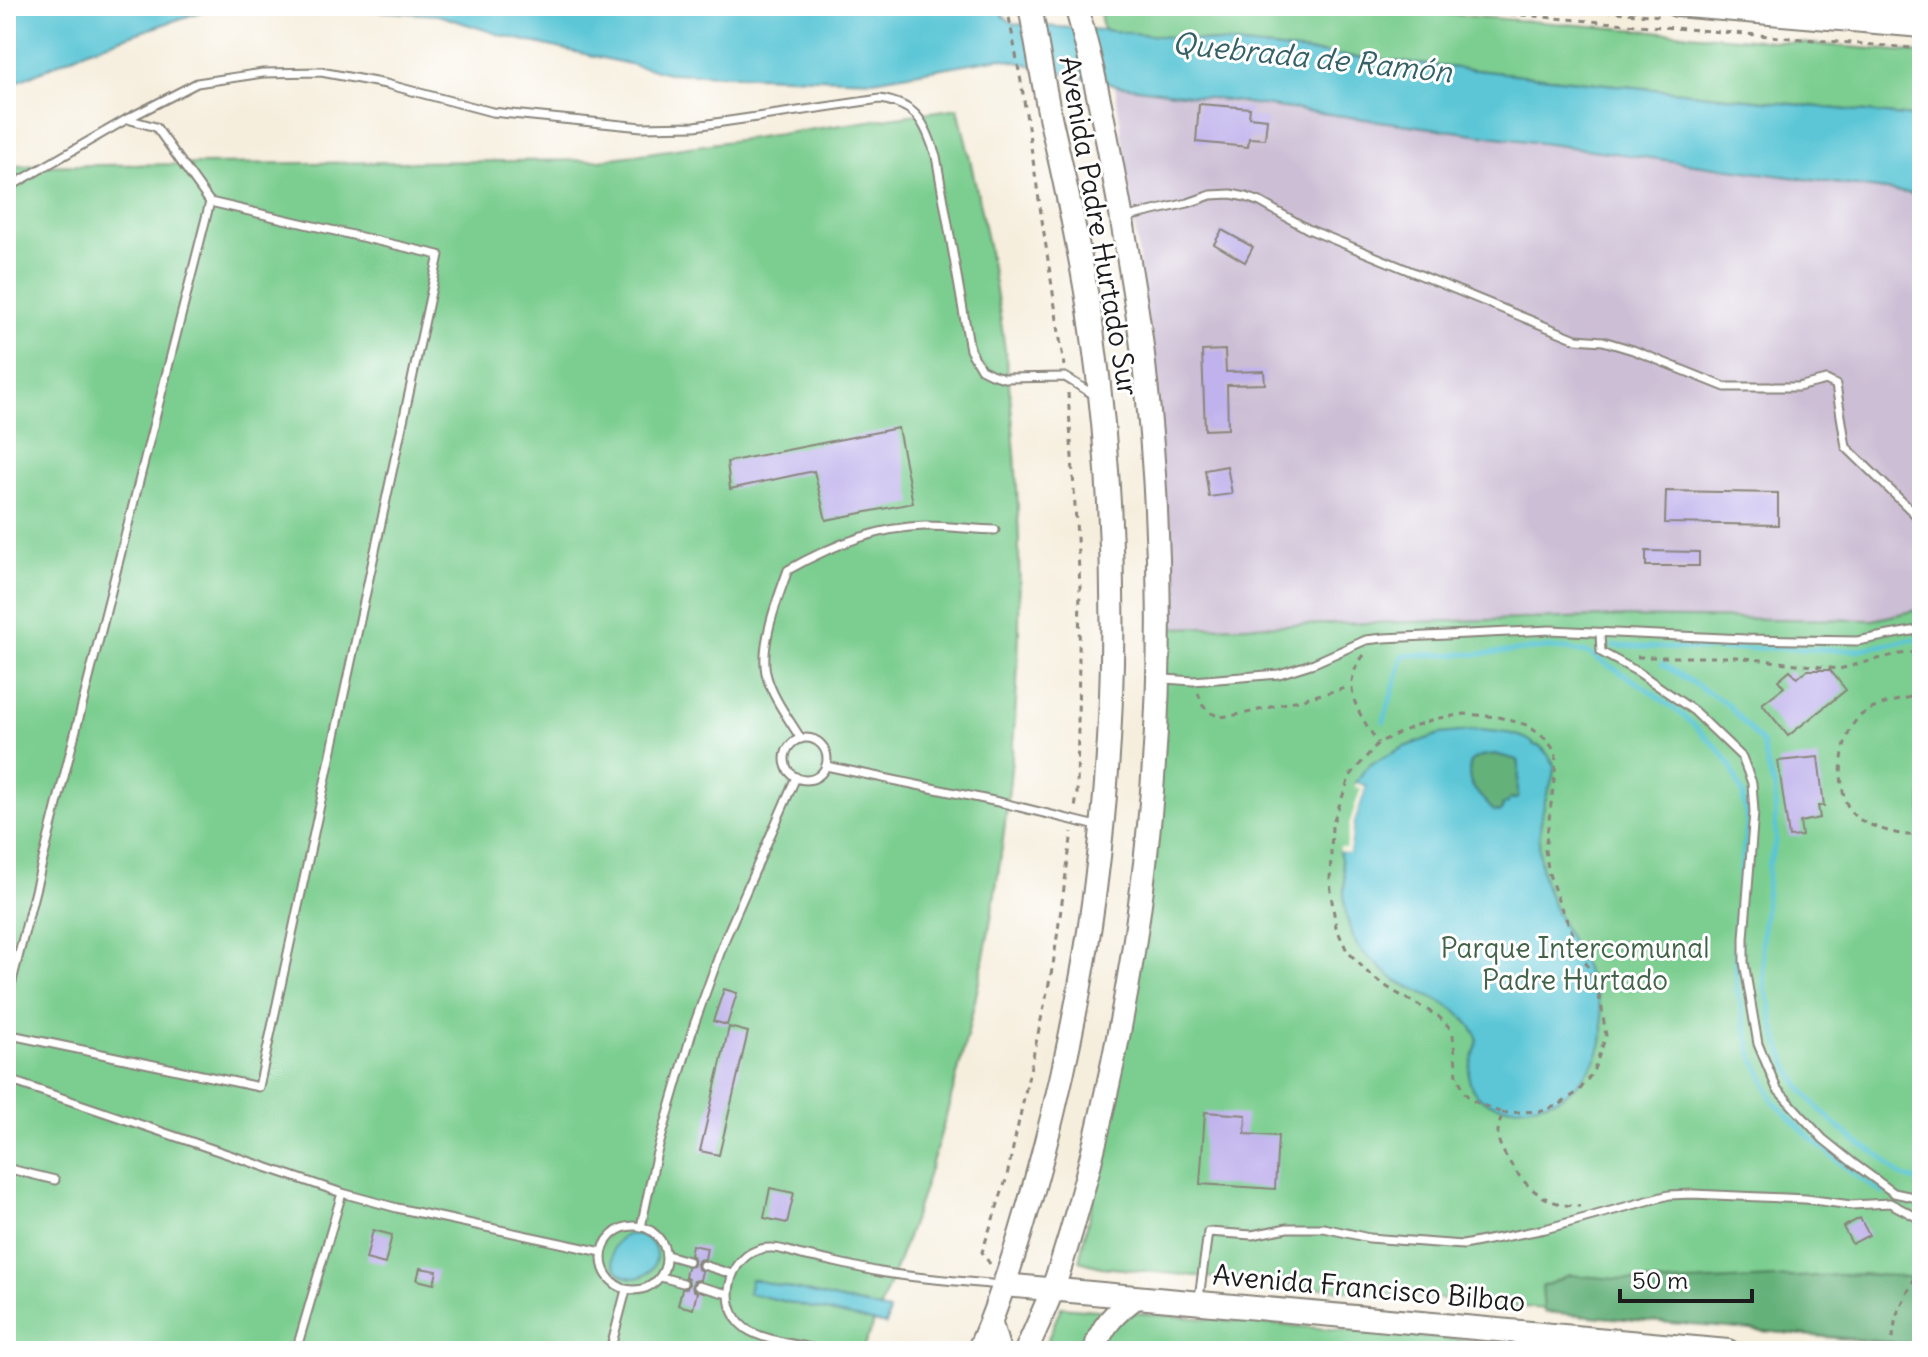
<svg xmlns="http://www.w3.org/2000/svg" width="1928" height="1357" viewBox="0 0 1928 1357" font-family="Delius,sans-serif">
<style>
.industrial{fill:#ccbed4}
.green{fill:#7cce90;stroke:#4c7556;stroke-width:2}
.forest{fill:#65b17a;stroke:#40664b;stroke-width:2}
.water{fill:#5bc6d6;stroke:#3c7179;stroke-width:2;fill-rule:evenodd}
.pier{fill:#f6eedd}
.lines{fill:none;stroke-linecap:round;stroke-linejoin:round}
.stream{stroke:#5bc6d6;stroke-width:5}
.building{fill:#c0b2ec}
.service-casing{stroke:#89857c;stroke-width:11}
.secondary-casing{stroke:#89857c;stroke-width:24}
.primary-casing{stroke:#89857c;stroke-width:26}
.path{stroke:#89857c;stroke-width:3;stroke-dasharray:6 6;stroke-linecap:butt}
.service{stroke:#fff;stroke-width:7}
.secondary{stroke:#fff;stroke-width:20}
.primary{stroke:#fff;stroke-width:22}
.labels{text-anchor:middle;stroke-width:6;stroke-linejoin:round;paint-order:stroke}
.street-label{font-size:28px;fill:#1c1c1c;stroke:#fff}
.park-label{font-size:28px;fill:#42634a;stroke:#fff}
.water-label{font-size:30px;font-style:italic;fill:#356066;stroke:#fff}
</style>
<rect width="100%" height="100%" fill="#fff"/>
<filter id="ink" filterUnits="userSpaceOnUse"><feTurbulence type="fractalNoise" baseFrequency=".0125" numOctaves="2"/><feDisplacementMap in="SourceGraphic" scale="16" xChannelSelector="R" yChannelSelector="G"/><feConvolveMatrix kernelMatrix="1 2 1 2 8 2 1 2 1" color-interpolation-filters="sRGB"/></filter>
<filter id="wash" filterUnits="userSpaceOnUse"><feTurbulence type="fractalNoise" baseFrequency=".006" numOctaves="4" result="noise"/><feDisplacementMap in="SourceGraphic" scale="32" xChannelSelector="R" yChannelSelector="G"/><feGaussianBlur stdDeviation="1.8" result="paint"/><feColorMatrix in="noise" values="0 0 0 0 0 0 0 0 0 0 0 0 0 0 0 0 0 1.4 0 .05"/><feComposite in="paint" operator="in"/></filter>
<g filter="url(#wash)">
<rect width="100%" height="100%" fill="#f6eedd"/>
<polygon class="industrial" points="1115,85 1922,195 1922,609 1873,620 1605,617 1168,628 1149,335"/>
<g class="green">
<polygon points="1099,6 1345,6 1922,53 1922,118 1103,30"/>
<path d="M958,108c22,91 41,182 51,276 34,329 -15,663 -147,967h-856v-1185l594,-6z"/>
<polygon points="1922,609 1922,1347 1534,1308 1101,1267 1079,1261 1110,1122 1168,628 1605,617 1873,620"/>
<polygon points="1061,1307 1538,1346 1540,1351 1043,1351"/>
</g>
<g class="forest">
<path d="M1495,754l23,6c4,13 -3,25 1,37l-1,2 -8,-1 -2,5 -5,2 -2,6 -8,1c-13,-19 -30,-25 -22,-51l10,-5z"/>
<polygon points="1862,1274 1922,1278 1922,1345 1544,1312 1542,1287 1569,1275 1666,1283"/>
</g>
<g class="water">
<polygon points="25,6 218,6 90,49 6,87 6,20"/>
<polygon points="225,6 998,6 1003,16 1014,24 1103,30 1922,118 1922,195 1115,85 1000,58 874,80 669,73 504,36 438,15 317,7 281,8"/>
<path d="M1480,730c17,2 43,2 55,15l5,1c5,5 12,12 14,19 1,12 -6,25 -9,36 -5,21 -8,44 -4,65 8,56 65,115 62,169 -1,22 -21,48 -39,60 -18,11 -62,17 -81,5 -32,-22 1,-51 -7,-66 -17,-31 -51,-38 -79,-53 -8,-5 -16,-13 -23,-19 -8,-6 -16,-13 -20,-23 -6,-13 -10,-31 -10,-47 0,-6 1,-12 0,-18 -1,-7 -3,-15 -5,-23l10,1 5,-29 12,-37 -10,-3 8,-13 7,-6 33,-17 36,-13zM1495,754l23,6c4,12 -3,25 1,37l-2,2h-8l-1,4 -5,2 -1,5 -3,2 -6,-1c-13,-18 -30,-24 -22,-50l10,-5z"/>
<circle cx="634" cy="1256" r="22"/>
<polygon points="751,1279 889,1311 886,1325 748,1293"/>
</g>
<polygon class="pier" points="1356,783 1366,786 1354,823 1349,853 1339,851 1339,847 1346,848 1350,822 1361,788 1355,787"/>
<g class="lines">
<g class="stream">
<polyline points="1614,646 1721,650 1754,648 1856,650 1922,638"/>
<path d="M1662,664l65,40 35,39 9,36 4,9 1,52 -7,25 -7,77 3,47 6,17 -1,3c14,67 37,95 90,135 7,5 15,8 22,13 6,5 10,13 17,17 6,4 16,6 23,9"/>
<polyline points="1384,721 1403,655 1480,654 1548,648 1567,649 1590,654 1643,686 1685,717 1719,749 1731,766 1743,796 1747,824 1741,866 1735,937 1737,989 1751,1051 1774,1102 1806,1134 1855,1175 1883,1193"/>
</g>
</g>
<g id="blocks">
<g class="building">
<polygon points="1199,104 1250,108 1249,117 1267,119 1265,139 1249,138 1248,147 1196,142"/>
<polygon points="1222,230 1253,247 1245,262 1214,244"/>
<polygon points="1225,350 1226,372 1264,371 1265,384 1227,385 1228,429 1205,430 1202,351"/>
<polygon points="898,428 913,503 826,520 814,471 730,489 727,462"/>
<polygon points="1227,466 1232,494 1209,497 1205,470"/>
<polygon points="1666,491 1778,493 1778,525 1665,523"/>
<polygon points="1646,551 1699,552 1699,566 1646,566"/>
<polygon points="1790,670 1797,678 1808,670 1830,670 1846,690 1788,736 1762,704 1784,687 1778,680"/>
<polygon points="1818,757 1824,806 1818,806 1820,818 1800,822 1802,836 1789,837 1778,761"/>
<polygon points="724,989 737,993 727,1025 713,1021"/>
<polygon points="729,1027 748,1032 719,1155 700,1151"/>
<polygon points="1205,1112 1246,1115 1245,1134 1278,1136 1275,1189 1200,1184"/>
<polygon points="770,1188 794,1193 787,1223 764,1218"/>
<polygon points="1860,1218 1869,1235 1852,1244 1843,1227"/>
<polygon points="373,1230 392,1235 385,1264 366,1259"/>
<polygon points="692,1245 707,1248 705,1259 699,1260 697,1264 698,1269 702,1271 700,1280 694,1281 692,1285 693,1290 697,1292 693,1309 678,1305 682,1289 687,1288 689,1284 688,1279 685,1277 687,1267 692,1266 694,1262 693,1257 690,1255"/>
<polygon points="420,1268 437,1271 434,1284 417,1280"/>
</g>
</g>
</g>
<g filter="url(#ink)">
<use href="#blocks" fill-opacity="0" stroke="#89857c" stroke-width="2"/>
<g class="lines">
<defs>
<g id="service">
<path d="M127,119l70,-36 66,-10 58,-1 65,12 106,28 150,15 53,-1 185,-27c38,6 44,23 56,57l34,194 11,19 10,5 13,4 61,-1 31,19"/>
<polyline points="6,189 127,119 156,127 210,202 439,255 259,1087 6,1034"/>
<polyline points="1123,218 1188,203 1211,195 1231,194 1246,197 1260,202 1308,229 1576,339 1603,341 1633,350 1725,387 1798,387 1826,380 1836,385 1846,447 1922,521"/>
<polyline points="1600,633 1601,652 1638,672 1694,711 1742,757 1752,783 1754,812 1744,938 1744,962 1758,1044 1777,1089 1823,1139 1853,1163 1894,1193 1922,1199"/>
<polyline points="1162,676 1165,679 1193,681 1279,674 1314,663 1366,640 1384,638 1550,630 1745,639 1857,641 1922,629"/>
<circle cx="806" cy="759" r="21"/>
<path d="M801,739c-12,-20 -30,-43 -35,-66 -6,-29 12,-76 22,-103 42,-24 88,-43 137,-44 23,0 47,3 70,4"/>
<polyline points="826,766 1003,803 1097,826"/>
<polyline points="6,1005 210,202"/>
<polyline points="6,1079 342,1193 397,1208 602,1252"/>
<polyline points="6,1168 55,1180"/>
<circle cx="634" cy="1258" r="32"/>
<polyline points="641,1227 656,1156 694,1025 725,939 796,777"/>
<polyline points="667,1255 688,1261"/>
<polyline points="703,1265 732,1274"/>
<polyline points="661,1277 683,1283"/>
<polyline points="698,1286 728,1294"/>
<polyline points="1199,1298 1208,1232 1252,1235 1287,1228 1324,1228 1369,1238 1463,1245 1545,1229 1669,1195 1692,1194 1806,1199 1851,1205 1890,1203 1922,1220"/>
<polyline points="296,1351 342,1193"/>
<polyline points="610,1351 626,1290"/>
<path d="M827,1351c-22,-5 -65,-10 -82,-23 -31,-24 -14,-82 27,-80 10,0 21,5 30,7 26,5 52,12 78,17 40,7 81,9 122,13"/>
</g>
<polyline id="secondary" points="1676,6 1922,27"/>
<g id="primary">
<polyline points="1004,1285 1728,1351"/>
<polyline points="991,1324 999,1351"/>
<path d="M978,1351c17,-37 30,-77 42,-116 16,-53 30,-106 42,-160 55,-244 65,-497 30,-745 -10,-70 -25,-140 -41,-209 -8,-38 -14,-77 -21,-115"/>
<path d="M1026,1351c9,-21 19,-42 27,-63 26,-74 44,-151 60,-226 48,-230 58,-465 31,-698 -5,-50 -15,-100 -23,-150 -13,-70 -25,-139 -45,-208"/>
<path d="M1095,1351c5,-24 21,-39 40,-53"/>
</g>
</defs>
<use href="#service" class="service-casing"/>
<use href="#secondary" class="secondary-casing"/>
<use href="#primary" class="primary-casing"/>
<g class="path">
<polyline points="1007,6 1022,87 1064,366"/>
<polyline points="1414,6 1922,49"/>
<polyline points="1545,6 1661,16"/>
<polyline points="1068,393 1080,586 1077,794 1075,809"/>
<path d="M1364,655c-26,32 -5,58 14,88"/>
<polyline points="1637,657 1736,657 1839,669 1894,655 1922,651"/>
<polyline points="1198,693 1203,706 1211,713 1220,717 1243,714 1350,687"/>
<path d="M1922,694c-17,5 -52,11 -64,24 -19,20 -23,74 -6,95 8,11 44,22 58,22 4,-1 8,-2 12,-3"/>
<path d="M1502,1113l40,-2 17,-6 20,-14 14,-19 13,-36 -5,-33 -10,-29 -32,-71 -10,-29 -4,-24 10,-77 1,-20 -9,-13 -20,-15 -29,-8 -33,-3 -31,5 -20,7 -36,17 -28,33 -18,49 -2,56 2,20 4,26 11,24 24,25 22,15 45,25 11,11 4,8 4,40 8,18 6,7 31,13c-2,9 -5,17 -4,25 2,10 9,20 14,28 16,24 38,41 68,40"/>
<polyline points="990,1264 982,1252 1006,1180 1053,965 1072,832"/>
<polyline points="1891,1351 1896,1316 1922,1263"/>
</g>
<use href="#service" class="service"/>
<use href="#secondary" class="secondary"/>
<use href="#primary" class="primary"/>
</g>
</g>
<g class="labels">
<g class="street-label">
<text transform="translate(1099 226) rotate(80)" y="10">Avenida Padre Hurtado Sur</text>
<text transform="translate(1369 1288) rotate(5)" y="10">Avenida Francisco Bilbao</text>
</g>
<g class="park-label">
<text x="1575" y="958">Parque Intercomunal<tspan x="1575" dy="32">Padre Hurtado</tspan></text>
</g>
<g class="water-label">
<text transform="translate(1312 58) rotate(6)" y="10">Quebrada de Ramón</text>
</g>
</g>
<rect width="1928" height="1357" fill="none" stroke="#fff" stroke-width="32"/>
<path d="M1620 1289v12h132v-12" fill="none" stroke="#1c1c1c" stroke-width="4"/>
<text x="1632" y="1289" font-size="24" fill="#1c1c1c" stroke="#ffffff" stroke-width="6" paint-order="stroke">50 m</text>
</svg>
